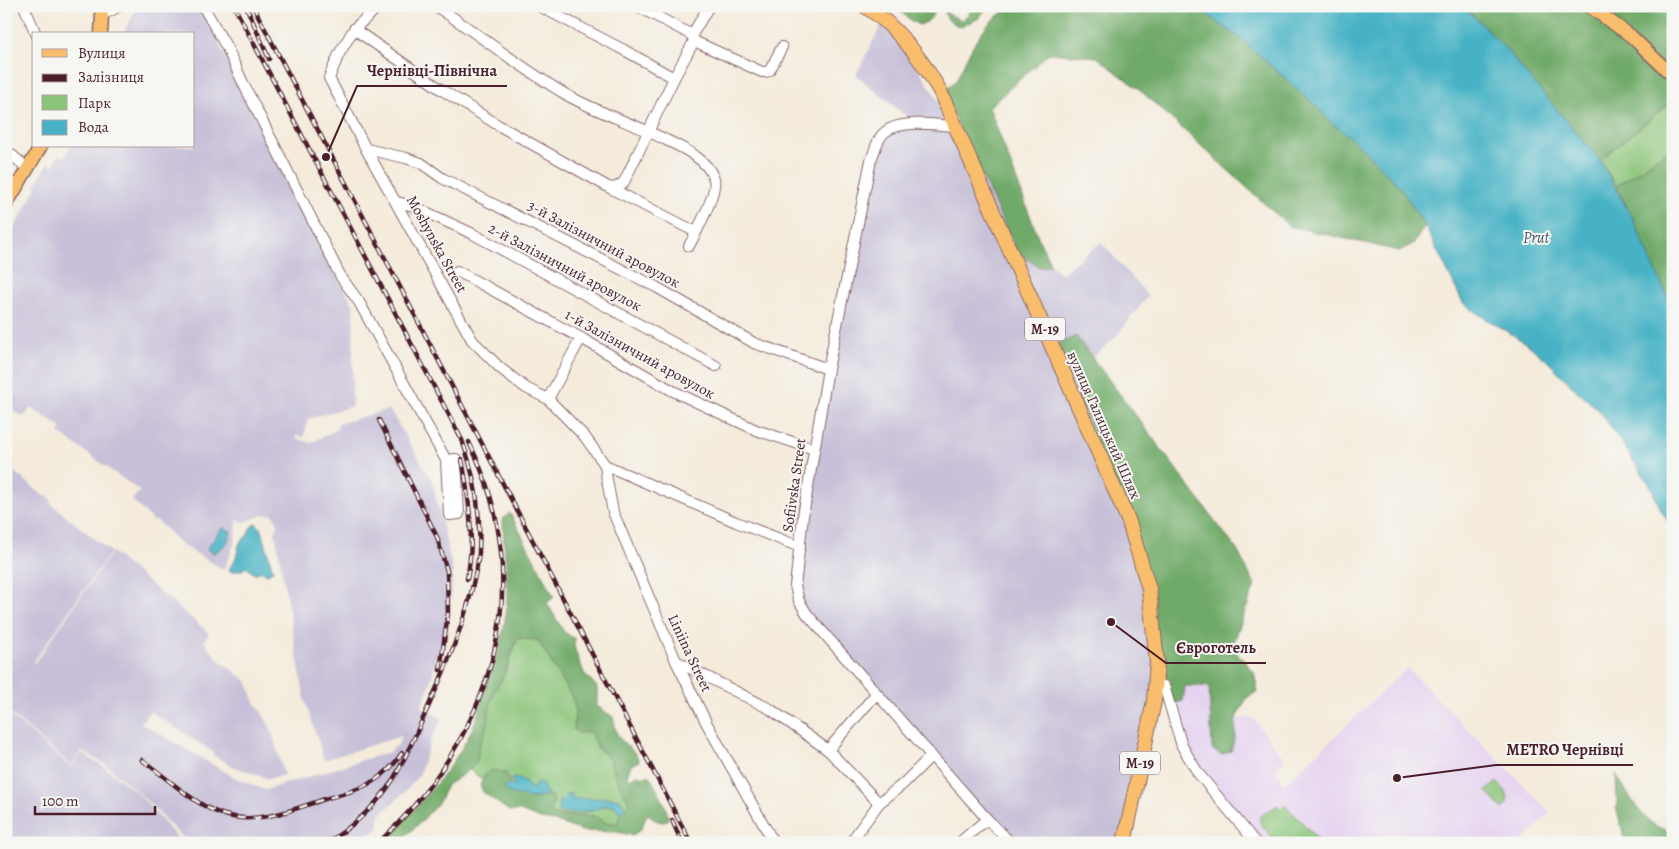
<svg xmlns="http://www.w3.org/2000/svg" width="1679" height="849" viewBox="0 0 1679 849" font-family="Alegreya,serif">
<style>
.built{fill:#e5d3f0}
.industrial{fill:#c7c0d8}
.green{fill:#8ac478;stroke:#6a7252}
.forest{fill:#6faa68;stroke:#5c644a}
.water{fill:#47b2c5;stroke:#486878}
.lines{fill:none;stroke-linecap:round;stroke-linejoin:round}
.minor-casing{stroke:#866669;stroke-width:12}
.major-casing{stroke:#866669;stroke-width:15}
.highway-casing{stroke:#866669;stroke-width:16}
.minor{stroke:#fff;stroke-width:10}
.major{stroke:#f9be6d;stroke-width:12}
.highway{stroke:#f9be6d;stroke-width:14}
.rail-casing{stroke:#4a1f2b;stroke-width:4.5}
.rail{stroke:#f6f6f2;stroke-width:2.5;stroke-dasharray:8;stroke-linecap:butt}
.labels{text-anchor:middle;stroke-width:4;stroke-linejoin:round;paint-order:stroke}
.shield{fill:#f6f6f2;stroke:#7e6067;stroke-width:1}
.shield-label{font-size:14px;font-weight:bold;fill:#4a1f2b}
.street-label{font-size:15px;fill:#4a1f2b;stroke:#f6f6f2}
.water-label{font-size:16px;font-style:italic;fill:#495a69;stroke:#f6f6f2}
.leader{fill:none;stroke:#4a1f2b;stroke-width:2}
.callout-dot{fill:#4a1f2b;stroke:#f6f6f2;stroke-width:2}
.callout-label{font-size:16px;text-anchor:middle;font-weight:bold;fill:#4a1f2b;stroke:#f6f6f2;stroke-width:4;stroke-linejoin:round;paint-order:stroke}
</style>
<rect width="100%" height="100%" fill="#f6f6f2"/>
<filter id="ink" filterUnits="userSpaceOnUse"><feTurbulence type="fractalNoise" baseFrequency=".02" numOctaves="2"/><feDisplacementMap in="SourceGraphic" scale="10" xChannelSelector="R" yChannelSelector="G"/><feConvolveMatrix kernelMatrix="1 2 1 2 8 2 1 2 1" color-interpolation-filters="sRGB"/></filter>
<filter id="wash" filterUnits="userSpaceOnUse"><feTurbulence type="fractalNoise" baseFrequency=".0096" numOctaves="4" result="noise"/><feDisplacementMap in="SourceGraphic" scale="20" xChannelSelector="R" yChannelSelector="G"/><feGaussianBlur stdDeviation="1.12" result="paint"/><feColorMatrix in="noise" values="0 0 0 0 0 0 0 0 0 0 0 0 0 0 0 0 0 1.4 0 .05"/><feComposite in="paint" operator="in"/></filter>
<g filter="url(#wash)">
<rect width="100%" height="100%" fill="#f4ebdb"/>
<polygon class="built" points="1407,668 1550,812 1521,843 1257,843 1183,745 1171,704 1185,686 1209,686 1212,749 1235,738 1236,718 1254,719 1284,759 1275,771 1285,784"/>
<g class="industrial">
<polygon points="138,6 200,6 338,279 354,305 352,406 308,419 304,437 297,435 296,438 311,443 336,430 338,424 389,409 432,480 453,571 447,638 442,638 430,684 421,707 442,718 431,739 419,775 407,790 380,815 378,829 359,843 188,843 136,790 103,763 82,751 72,766 7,711 12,706 6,700 6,465 45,497 47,495 52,501 50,503 111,552 34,661 32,661 35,663 112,552 209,633 204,642 220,661 247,681 254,700 271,728 284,775 268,779 251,772 236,768 213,755 214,753 150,711 141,723 236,778 265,790 389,752 398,745 401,736 324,760 305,700 275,532 278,523 272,514 263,515 245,522 237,520 235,541 224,570 182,545 156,520 154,522 132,500 140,491 59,433 62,428 31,408 24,417 6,407 10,397 6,395 6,324 13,312 6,308 6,242 37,187 35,186 48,163 53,166 59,154 64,157 71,146 194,146 194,34 123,34"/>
<polygon points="885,18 892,25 1039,267 1051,265 1061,274 1101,242 1148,296 1115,338 1092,358 1076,336 1141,548 1158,662 1126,843 1009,843 798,601 801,516 878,138 913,122 856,75"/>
<polygon points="6,712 72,768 82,753 104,767 136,791 182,843 6,843"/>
</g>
<g class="green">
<polygon points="1673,101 1673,147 1616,186 1600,160"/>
<path d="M518,638l19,2 5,7 30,50 3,11 -1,22 3,3 13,-2 7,17 6,4 7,9 12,30 7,9 -1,4 -3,4 -11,-10 -43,1 -2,13c7,1 18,1 25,-2 9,-2 14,-8 23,-2l2,6 1,-1 -2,10h-12l-13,-7 -39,-1 -3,-4 1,-14 -5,-3 -3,-5h-10l-7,-4h-18l1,-3 -3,-8 -6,-3 -16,4 -3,4 -14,-10 7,-4 3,-8v-8l10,-26 2,-18 4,-13 9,-14z"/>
<path d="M1497,782c8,8 16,16 6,27l-17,-18z"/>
<polygon points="1278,805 1281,808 1285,805 1322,843 1277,843 1260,823 1260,816"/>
</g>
<g class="forest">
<path d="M898,6h38c-3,11 -6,16 -17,19l-9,-5 -12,-11z"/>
<path d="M973,6h15l-9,12 -9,5 -3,-1 -6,5c-8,-4 -17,-7 -16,-16l9,6 8,3 7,-6z"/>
<path d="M1023,6h172l47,34 71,63 19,20 24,19 45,46 24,38 -12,18 -14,7 -110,-25 -147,-134 -45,-35 -48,-4 -60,54 51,135 11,23 -12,2 -21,-14 -76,-162c5,-4 12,-8 15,-12 2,-4 3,-8 5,-11 12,-27 29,-59 61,-62z"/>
<polygon points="1461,6 1673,6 1673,101 1600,160 1501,44 1476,18"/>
<polygon points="1673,147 1673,310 1633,219 1616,186"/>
<polygon points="1076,336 1237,550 1255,585 1232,647 1254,672 1258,691 1247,698 1236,718 1235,738 1231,751 1221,755 1212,749 1209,686 1185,686 1183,701 1171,704 1158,662 1153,587 1058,344"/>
<path d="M510,513l44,84 -7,6 17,29 11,7 -1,7 2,7 8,20 13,14v19l16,11c2,7 2,14 6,20 6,9 17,13 20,24l-8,4 -4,11 3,3 6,-4 10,2 3,-2c6,12 19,31 19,44l-3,3c-7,0 -12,-2 -16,-8l-3,2 -5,14 -9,5 -15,-3 -35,-1 -28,-10 -14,-2 -20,-8h-11l-26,-19 -3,-7c3,-7 7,-15 15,-15l12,4 -1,3 4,5 -5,6c12,5 30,15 42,6l7,5 -3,12 3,4 4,1h35l7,2 3,4 9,2 6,-1 2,-10 8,-9v-4l-6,-9 -12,-30 -7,-9 -5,-4 -8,-16 -13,1 -3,-3 1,-22 -3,-11 -30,-50 -5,-7 -19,-2 -3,5 -12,35 -9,14 -4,13 -2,18 -10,26v8l-3,8 -17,13 -11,7 -8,17 -21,23 -21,18h-13c32,-37 72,-74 91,-121 5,-11 7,-24 11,-36 11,-29 20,-57 21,-88 1,-26 -4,-53 -4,-79z"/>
<path d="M1616,774c13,20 29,56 57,57v12h-47l-10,-35 1,-6z"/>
</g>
<g class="water">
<polygon points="1195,6 1461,6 1476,18 1501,44 1600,160 1633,219 1673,310 1673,530 1661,510 1650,485 1599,410 1580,394 1545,359 1526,343 1478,314 1463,303 1425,226 1401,188 1356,142 1332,123 1313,103 1242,40"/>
<polygon points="256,523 262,530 273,571 267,574 262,571 254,574 246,567 242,570 231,572 229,569 235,560 240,542 247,536 250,528"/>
<path d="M222,528l9,3c-4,15 -5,14 -17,22l-7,-4 1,-2z"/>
<path d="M515,778l6,2h4l2,5 7,4 3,-6 5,1 5,10c-10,8 -28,2 -39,-2l-4,-4 5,-3h6l-4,-6z"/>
<polygon points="566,794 571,794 572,799 606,798 620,799 625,808 619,814 617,808 613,805 603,806 594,810 577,813 558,812 559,801 564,800"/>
</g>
</g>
<g filter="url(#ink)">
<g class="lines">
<defs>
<g id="minor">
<polyline points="24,6 36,34"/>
<polyline points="203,6 227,48 244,85 341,277 359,302 446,460 449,515 459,514 456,459 446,460"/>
<polyline points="379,6 354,29 339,54 329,78 366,149 472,340 500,368 526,388 548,399 585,437 605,465"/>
<path d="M436,6c43,29 84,61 129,88 31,18 65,28 97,44 19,9 45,20 52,41 4,13 -18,54 -25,67"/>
<polyline points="539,6 624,50 674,78"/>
<polyline points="637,6 692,35 694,41 762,72 766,72 770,70 782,47"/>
<polyline points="102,15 120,6"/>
<polyline points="354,29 442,90 498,125 610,188 617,187 624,182 674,78 694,41"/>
<polyline points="692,35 709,6"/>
<path d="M955,126c-19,-1 -55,-7 -70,6 -8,6 -10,19 -14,28l-43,209 -25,147 -8,70 4,15 8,13 180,205 24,24"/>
<polyline points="366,149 406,158 421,163 442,178 656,287 754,343 828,369"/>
<polyline points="6,150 28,169"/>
<polyline points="6,181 18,185"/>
<polyline points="610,188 696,232"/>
<polyline points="397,202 413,206 473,234 716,366"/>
<polyline points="457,271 581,338 673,391 756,430 814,449"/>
<polyline points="548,399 581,338"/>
<polyline points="605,465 607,480 613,512 676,661 707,724 774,843"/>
<polyline points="605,465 736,522 800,547"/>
<polyline points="676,661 770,709 828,750"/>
<polyline points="1155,683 1164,686 1182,746 1198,773 1256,843"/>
<polyline points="876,694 828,750 879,803"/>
<polyline points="850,843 879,803 903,784 931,756"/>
<polyline points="959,843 987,819"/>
</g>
<g id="major">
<polyline points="100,6 102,15 101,34"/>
<polyline points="1589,6 1631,36 1673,76"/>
<polyline points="6,205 41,146"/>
</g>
<path id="highway" d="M865,6c33,21 56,52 75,85l189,431 20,67 8,73 -3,39 -30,142"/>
</defs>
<use href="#minor" class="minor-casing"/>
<use href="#major" class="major-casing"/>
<use href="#highway" class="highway-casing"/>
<use href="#minor" class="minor"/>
<use href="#major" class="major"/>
<use href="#highway" class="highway"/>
<defs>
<g id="rail">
<path d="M234,6l228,434c13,35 19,74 17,112 -1,14 -5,27 -8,41 -13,49 -34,95 -55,141 -9,18 -16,37 -28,53 -16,23 -38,41 -61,56"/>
<polyline points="246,6 269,59"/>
<polyline points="253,6 691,843"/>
<polyline points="379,420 437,537 447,571 448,613 440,670"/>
<path d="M462,459c7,38 13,82 5,120"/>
<path d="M142,760c24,17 55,47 83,55 33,10 69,-6 100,-16 17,-5 35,-9 50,-19 11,-7 20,-16 27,-27"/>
<polyline points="672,820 682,843"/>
<path d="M378,843c114,-105 162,-258 91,-401"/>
</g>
</defs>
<use href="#rail" class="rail-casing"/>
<use href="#rail" class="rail"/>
</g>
</g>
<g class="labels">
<g class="shield">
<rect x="1025" y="317.5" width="40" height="23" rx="4"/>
<rect x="1120" y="751.5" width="40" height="23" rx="4"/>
</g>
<g class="shield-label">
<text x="1045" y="334">М-19</text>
<text x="1140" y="768">М-19</text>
</g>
<g class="street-label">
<text transform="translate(437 244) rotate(61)" y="5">Moshynska Street</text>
<text transform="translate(604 244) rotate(28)" y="5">3-й Залізничний аровулок</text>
<text transform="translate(565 267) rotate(28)" y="5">2-й Залізничний аровулок</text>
<text transform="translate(640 354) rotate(29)" y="5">1-й Залізничний аровулок</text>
<text transform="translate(1104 425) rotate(66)" y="5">вулиця Галицький Шлях</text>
<text transform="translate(794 485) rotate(-82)" y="5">Sofiivska Street</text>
<text transform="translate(690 653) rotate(65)" y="5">Liniina Street</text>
</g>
<g class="water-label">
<text x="1536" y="243">Prut</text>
</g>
</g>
<path class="leader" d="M326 157L357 86H507M1111 622L1166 663H1266M1397 778L1496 765H1633"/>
<g class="callout-dot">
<circle cx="326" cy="157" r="5"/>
<circle cx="1111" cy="622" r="5"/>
<circle cx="1397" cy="778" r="5"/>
</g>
<g class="callout-label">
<text x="432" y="76">Чернівці-Північна</text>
<text x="1216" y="653">Євроготель</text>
<text x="1565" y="755">METRO Чернівці</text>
</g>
<rect width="1679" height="849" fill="none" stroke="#f6f6f2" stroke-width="25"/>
<rect x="32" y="32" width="162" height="115" fill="#f6f6f2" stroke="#b1a0a2"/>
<rect x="42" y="49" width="25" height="8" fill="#f9be6d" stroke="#b1a0a2"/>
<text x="78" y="58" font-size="15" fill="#4a1f2b">Вулиця</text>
<rect x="42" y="74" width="25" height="8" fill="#4a1f2b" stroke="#b1a0a2"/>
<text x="78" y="82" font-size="15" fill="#4a1f2b">Залізниця</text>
<rect x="42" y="95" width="25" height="15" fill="#8ac478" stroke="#b1a0a2"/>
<text x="78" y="108" font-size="15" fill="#4a1f2b">Парк</text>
<rect x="42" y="120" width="25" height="15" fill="#47b2c5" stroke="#b1a0a2"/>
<text x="78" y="132" font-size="15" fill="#4a1f2b">Вода</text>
<path d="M35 806v8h120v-8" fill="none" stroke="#4a1f2b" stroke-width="2.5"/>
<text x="42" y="806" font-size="15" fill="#4a1f2b" stroke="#f6f6f2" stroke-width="4" paint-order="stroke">100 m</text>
</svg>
